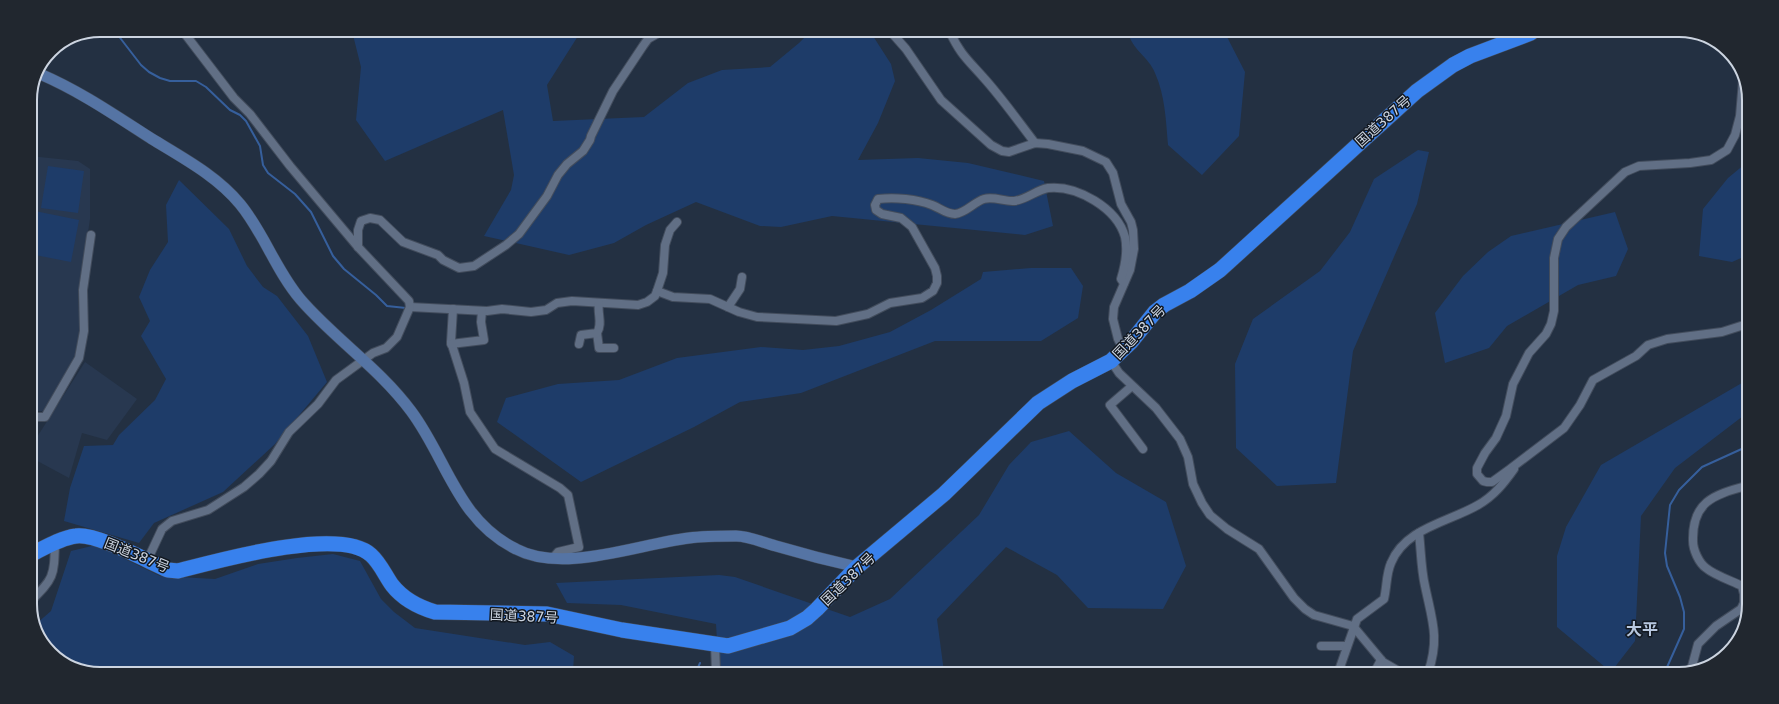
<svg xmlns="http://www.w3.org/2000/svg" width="1779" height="704" viewBox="0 0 1779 704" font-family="'DejaVu Sans','Noto Sans JP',sans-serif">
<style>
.built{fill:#283850}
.green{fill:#1e3c69}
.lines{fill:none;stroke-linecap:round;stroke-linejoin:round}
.stream{stroke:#365f9c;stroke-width:2}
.street-casing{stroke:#424c5c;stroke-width:10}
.secondary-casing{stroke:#424c5c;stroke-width:12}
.highway-casing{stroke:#424c5c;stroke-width:16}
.street{stroke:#616f85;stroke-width:8}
.secondary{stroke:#5574a4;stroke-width:11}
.highway{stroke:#3881ed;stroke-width:15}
.labels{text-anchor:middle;stroke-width:3;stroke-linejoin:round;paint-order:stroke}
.street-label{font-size:14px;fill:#ccd4e0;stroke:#121820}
.quarter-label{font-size:16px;font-weight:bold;fill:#b7c7df;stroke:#121820}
.rim{fill:none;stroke:#ccd4e0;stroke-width:2}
</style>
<rect width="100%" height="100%" fill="#233042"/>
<g class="built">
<polygon points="30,156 78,161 90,169 90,219 78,300 80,326 75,355 47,408 42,411 30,411"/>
<polygon points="85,362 137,399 107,440 82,433 69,478 30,457 30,448"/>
</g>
<g class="green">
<polygon points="352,31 583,31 578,36 547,85 553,121 644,117 688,83 722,70 770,67 799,43 810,32 868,32 873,36 891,64 895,81 878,123 858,160 918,158 968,163 1044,181 1053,226 1025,235 832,216 781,227 760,226 696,202 646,225 614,243 569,255 484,236 511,190 514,175 503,110 385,161 356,120 361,67"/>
<path d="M1128,32l97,1 20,39 -6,64 -37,39 -34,-30c-2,-24 -3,-50 -13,-72 -6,-16 -23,-23 -27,-41z"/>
<polygon points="1748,147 1748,255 1732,262 1699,256 1703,209 1728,178 1745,164"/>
<polygon points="1418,150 1429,152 1417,204 1353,351 1336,483 1277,486 1236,448 1235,364 1253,319 1320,271 1350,232 1374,179"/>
<polygon points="48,166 84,171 78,213 41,208"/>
<polygon points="179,180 229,229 247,266 263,287 277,296 308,336 327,382 275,444 223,492 154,523 139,543 64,521 70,488 84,446 113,445 119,435 155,400 166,379 141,336 150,321 139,297 150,270 168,242 166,205"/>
<polygon points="30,210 79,220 71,262 30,254"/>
<polygon points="1615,212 1628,249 1616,276 1578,285 1507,326 1489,348 1445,363 1435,313 1463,276 1488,252 1511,236"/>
<polygon points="1031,268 1071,268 1083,286 1078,318 1041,341 935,341 801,393 740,402 694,427 581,482 497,422 506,398 558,384 619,380 677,358 761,347 803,350 839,346 890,332 931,310 981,279 983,272"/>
<polygon points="1747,380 1747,413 1675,468 1641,516 1635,641 1611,672 1557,627 1557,556 1566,527 1601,465"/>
<polygon points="1069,431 1116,473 1166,502 1186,566 1163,609 1088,608 1057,575 1006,547 937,619 944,672 719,672 716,624 621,605 567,603 556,583 719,575 735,577 850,617 890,599 979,515 1009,465 1031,442"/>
<polygon points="96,545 160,576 215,579 258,564 297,558 333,554 360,561 381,599 394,612 415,628 525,645 550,642 574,656 573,671 77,670 45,647 36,624 51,611 71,551"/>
</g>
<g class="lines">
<g class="stream">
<polyline points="114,30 141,65 149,72 160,78 170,81 196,81 206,87 230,110 240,115 246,121 260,146 263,165 268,173 295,194 311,212 333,256 344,269 376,295 387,306 406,308"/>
<polyline points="696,672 700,663"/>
<polyline points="1664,674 1684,629 1684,612 1680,597 1667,566 1665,553 1670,505 1679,490 1702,467 1746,447"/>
</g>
<defs>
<g id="street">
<polyline points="891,32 906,49 941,100 991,145 1002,151 1009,152 1035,143 1048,144 1083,151 1106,162 1113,173 1121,204 1131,222 1133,230 1134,249 1130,270 1114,307 1113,319 1118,339 1123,349"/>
<path d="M950,32c10,22 18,28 33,45 19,21 35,44 52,66"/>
<polyline points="1743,80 1740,116 1735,135 1727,150 1711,160 1690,163 1639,166 1625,172 1566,227 1558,239 1554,258 1554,311 1551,324 1546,334 1529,353 1513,384 1506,416 1496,438 1485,453 1477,468 1477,474 1483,481 1487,482 1492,482 1510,469 1564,428 1580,405 1593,380 1636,356 1648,345 1667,339 1722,332 1747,324"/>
<polyline points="358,247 358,230 361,221 370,218 380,220 403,242 438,255 443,260 459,268 474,266 506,245 519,234 547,196 558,175 567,164 583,151 590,140 591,136 613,91 643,46 648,39 662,31"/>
<path d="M657,291l16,6 37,2 29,13 18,5 79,4 32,-7 22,-11 32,-5 11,-7 4,-8v-7l-2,-8 -23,-41 -11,-9 -19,-4 -6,-4 -1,-5 3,-6c17,-2 39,0 54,6 8,3 14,9 23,9 11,-1 19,-12 29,-15 10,-3 21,3 30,2 12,-1 22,-11 34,-13 29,-3 69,20 77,49 3,14 0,29 -4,42l3,4"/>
<polyline points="410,307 487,311 502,309 531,312 546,310 557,303 572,301 638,305 647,302 655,296 657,291 663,273 665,245 670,230 677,222"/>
<polyline points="728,307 740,289 742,277"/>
<polyline points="453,309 451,342 464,383 470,412 495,449 560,488 568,495 579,547 558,552 552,559"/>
<polyline points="597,333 599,348 614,348"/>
<polyline points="451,344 484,340 481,322 482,311"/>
<path d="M579,344l2,-9 16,-2c6,-10 0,-19 2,-30"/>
<polyline points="1111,361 1119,373 1156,408 1180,439 1188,457 1193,484 1202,503 1210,515 1227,529 1259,549 1294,598 1305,609 1314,615 1353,626 1383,662 1402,673"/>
<polyline points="1132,386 1110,405 1143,449"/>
<polyline points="30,417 45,417 79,358 84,331 83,290 91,235"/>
<path d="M1419,533c2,17 2,36 6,53 7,34 15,52 3,87"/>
<polyline points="147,561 162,529 172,521 208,510 244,487 259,474 271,461 289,432 318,404 336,380 373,353 386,348 397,337 410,307 409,301 358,247 290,166 250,114 234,98 182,30"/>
<path d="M30,602c24,-24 24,-25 25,-59"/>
<polyline points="715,644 716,672"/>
<polyline points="1321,646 1347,646"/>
<path d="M1691,670l7,-26 18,-18 25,-17 3,-6v-9l-2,-8c-10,-5 -28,-11 -36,-18 -7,-5 -13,-18 -13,-27 -1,-39 20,-46 53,-55"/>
<path d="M1338,673l19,-54 27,-20c3,-12 2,-25 7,-36 14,-35 58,-41 87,-58 16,-9 26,-22 36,-36"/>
<polyline points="1374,673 1381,660"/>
</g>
<path id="secondary" d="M40,74c40,17 76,42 112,65 31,19 65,37 88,65 24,29 36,67 61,96 34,39 79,69 110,111 36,48 46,109 105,138 47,25 122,-5 173,-11 15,-2 32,-2 47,-2 13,0 28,7 40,10 27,8 54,15 81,21"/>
<path id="highway" d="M30,555c14,-7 30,-17 46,-19 20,-3 71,25 92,34l10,1c39,-10 162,-45 193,-16 9,8 14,20 21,30 11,14 26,22 43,27l112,2 75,16 106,16 62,-18 17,-10 10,-9 40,-42 87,-73 94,-91 34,-22 39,-20 20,-19 24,-30 9,-7 26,-14 30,-21 197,-179 36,-26 17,-9 61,-23"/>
</defs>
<use href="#street" class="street-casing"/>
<use href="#secondary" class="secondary-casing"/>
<use href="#highway" class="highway-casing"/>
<use href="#street" class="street"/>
<use href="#secondary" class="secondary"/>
<use href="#highway" class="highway"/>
</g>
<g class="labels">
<g class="street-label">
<text transform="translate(1383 121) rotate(-42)" y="5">国道387号</text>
<text transform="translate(1139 332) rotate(-46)" y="5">国道387号</text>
<text transform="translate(137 555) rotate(22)" y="5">国道387号</text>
<text transform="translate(848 579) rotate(-44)" y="5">国道387号</text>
<text transform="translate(524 616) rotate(3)" y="5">国道387号</text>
</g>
<g class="quarter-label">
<text x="1642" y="635">大平</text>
</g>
</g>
<path d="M0 0H1779V704H0ZM100 37H1679A63 63 0 0 1 1742 100V604A63 63 0 0 1 1679 667H100A63 63 0 0 1 37 604V100A63 63 0 0 1 100 37Z" fill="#21272f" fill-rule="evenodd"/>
<path class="rim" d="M100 37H1679A63 63 0 0 1 1742 100V604A63 63 0 0 1 1679 667H100A63 63 0 0 1 37 604V100A63 63 0 0 1 100 37Z"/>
</svg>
